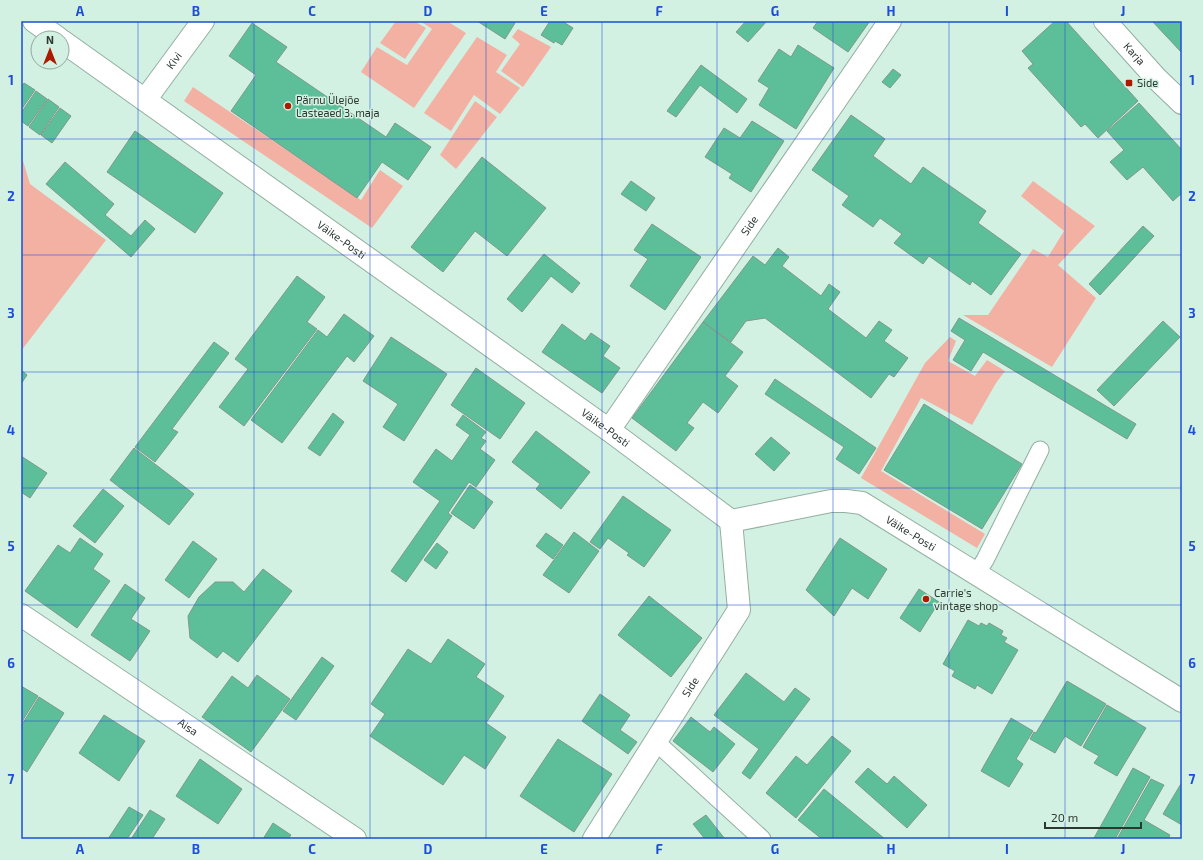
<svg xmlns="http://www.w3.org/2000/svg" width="1203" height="860" viewBox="0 0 1203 860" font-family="'Exo 2',sans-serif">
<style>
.green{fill:#f3b1a3}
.building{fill:#5cbf99;stroke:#7d998c}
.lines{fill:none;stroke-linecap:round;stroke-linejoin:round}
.lane-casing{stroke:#93afa2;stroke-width:19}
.street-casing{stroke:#93afa2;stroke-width:24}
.secondary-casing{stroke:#93afa2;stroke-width:24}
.lane{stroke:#fff;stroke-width:17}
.street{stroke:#fff;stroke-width:22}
.secondary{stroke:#fff;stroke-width:22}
.grid{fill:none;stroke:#1d4ed8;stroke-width:1;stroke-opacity:0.55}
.poi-dot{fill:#aa1b00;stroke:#d3f1e3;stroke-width:1.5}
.labels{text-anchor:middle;stroke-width:3;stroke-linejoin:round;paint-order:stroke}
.street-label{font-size:11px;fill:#2c3732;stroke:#d3f1e3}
.poi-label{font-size:11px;fill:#2c3732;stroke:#d3f1e3;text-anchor:start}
.neatline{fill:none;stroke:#1d4ed8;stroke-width:1.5}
.grid-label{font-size:13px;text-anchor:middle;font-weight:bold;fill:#1d4ed8}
</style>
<rect width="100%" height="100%" fill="#d3f1e3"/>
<g class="green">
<polygon points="396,21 414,21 426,28 405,59 380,43"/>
<polygon points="420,21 447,21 466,33 414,108 361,72 377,47 407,65 432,29"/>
<polygon points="518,29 551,47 523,87 501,71 520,44 512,37"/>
<polygon points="477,37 507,55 496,72 520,88 500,114 474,95 451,131 424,113"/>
<polygon points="193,87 361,200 380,170 403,186 372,228 184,101"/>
<polygon points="475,101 497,117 456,169 440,155"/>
<polygon points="21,154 30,184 106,240 21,351"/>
<polygon points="1033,181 1095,226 1058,265 1096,298 1052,367 963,315 988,315 1033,249 1048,257 1064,231 1021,196"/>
<polygon points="950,337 956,341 948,361 975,376 987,360 1005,371 996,383 972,425 921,398 881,471 985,534 977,548 861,478 925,363"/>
</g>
<g class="building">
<polygon points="477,21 512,21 515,23 505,39"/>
<polygon points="550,21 562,21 573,28 562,45 555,41 554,43 541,35"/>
<polygon points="746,21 767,21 748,42 736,32"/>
<polygon points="818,21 870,21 848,52 813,28"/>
<polygon points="1055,21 1066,21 1138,101 1098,138 1085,124 1081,127 1028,68 1033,64 1022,51"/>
<polygon points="1152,21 1182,21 1182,53"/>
<polygon points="252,23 287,47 276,62 386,137 395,123 431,147 408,180 382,162 357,198 231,111 256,75 229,56"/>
<polygon points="798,45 834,68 796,129 759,105 769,88 758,81 779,49 791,57"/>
<polygon points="701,65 747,99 737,113 700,85 676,117 667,111"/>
<polygon points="893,69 901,75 890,88 882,82"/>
<polygon points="24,83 35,90 21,110 21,87"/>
<polygon points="36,91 47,99 28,126 21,121 21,113"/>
<polygon points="48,99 59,107 40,135 29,127"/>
<polygon points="1139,103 1182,150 1182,193 1173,201 1143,167 1127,180 1110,162 1124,150 1107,131"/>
<polygon points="60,108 71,116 52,143 41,135"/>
<polygon points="851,115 885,139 873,156 911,184 923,167 986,211 978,223 1021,254 991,295 972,281 970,285 929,256 923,264 894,243 902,234 880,218 873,227 842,205 849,196 812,170"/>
<polygon points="752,121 784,141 751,192 729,178 732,174 705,157 724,128 740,138"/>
<polygon points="135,131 223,193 195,233 107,172"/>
<polygon points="482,157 546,208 507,256 475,231 443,272 411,247"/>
<polygon points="65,162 114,204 105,215 131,236 145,220 155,229 131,257 46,184"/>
<polygon points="631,181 655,198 646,211 621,194"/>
<polygon points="652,224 701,257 665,310 630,286 648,259 634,250"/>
<polygon points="1143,226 1154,236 1100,295 1089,284"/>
<polygon points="778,248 789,257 782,266 821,296 829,284 840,292 828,309 866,338 879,321 892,330 884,341 908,358 894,377 889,374 871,398 765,318 746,321 731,342 703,322 753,256 765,265"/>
<polygon points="544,254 580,283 572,293 551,276 522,312 507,299"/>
<polygon points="297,276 325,297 307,322 317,329 244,426 219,407 248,369 235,359"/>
<polygon points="344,314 374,336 354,362 347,356 282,443 251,420 318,330 327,337"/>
<polygon points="959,318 1136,424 1127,439 983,352 971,371 953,360 965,340 951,331"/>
<polygon points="1163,321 1180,337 1114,406 1097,390"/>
<polygon points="703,322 743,352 725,376 738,386 718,413 703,402 687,423 694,428 676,451 632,418"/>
<polygon points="562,324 585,341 591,333 610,346 603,356 620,368 602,393 542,352"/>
<polygon points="391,337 447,374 404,441 383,427 398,404 363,381"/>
<polygon points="214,342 229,353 172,429 178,432 155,462 135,447"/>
<polygon points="476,368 525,403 500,439 451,405"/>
<polygon points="21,370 27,375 21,384"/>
<polygon points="775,379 876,448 859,474 836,459 844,447 765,394"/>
<polygon points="924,404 1022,464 982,529 884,470"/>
<polygon points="333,413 344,422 320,456 308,448"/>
<polygon points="463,415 486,432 481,438 486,441 480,449 495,460 476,487 469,482 448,513 452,516 406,582 391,571 440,501 413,482 436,449 452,461 470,435 456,425"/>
<polygon points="536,431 590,472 561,509 536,489 540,484 512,462"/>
<polygon points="771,437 790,453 774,471 755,454"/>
<polygon points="134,448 194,494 169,525 110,480"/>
<polygon points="21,456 47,473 30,498 21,492"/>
<polygon points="470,485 493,502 474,529 451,513"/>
<polygon points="103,489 124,506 95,543 73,526"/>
<polygon points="623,496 671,530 644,567 627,555 629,553 608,538 600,549 590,542"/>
<polygon points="574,532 599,551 569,593 543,575"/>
<polygon points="546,533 563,545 553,559 536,546"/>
<polygon points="80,538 103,554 93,569 110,581 77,628 25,591 58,545 70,553"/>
<polygon points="840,538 887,569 868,599 852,588 834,616 806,590"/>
<polygon points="193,541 217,559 189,598 165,580"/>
<polygon points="437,543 448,552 436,569 424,560"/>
<polygon points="263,569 292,591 238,662 223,651 217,658 190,638 188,616 199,597 215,582 233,582 244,592"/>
<polygon points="125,584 145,598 131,619 150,631 130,661 91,635"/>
<polygon points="919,589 939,602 920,632 900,618"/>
<polygon points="649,596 702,638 671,677 618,635"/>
<polygon points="968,620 979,626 981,623 987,626 989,623 1003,631 1001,635 1007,638 1004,642 1018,650 992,694 977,685 975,689 952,676 955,671 943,664"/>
<polygon points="448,639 485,664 476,677 504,696 486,723 506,737 485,769 464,755 443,785 370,736 385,714 371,704 408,649 431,664"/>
<polygon points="322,657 334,666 296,720 283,711"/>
<polygon points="746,673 784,702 795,688 810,699 750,779 742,773 759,749 714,715"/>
<polygon points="257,675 290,699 251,752 202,717 232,676 248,688"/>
<polygon points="1067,681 1106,704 1081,746 1065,736 1055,753 1030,739 1034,732 1036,733"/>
<polygon points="21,686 38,696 21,723"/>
<polygon points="600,694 630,715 620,730 637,742 628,754 582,721"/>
<polygon points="39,697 64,713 27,772 21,768 21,726"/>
<polygon points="1107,705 1146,728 1117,776 1094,763 1099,756 1083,747"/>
<polygon points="104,715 145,741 119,781 79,753"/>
<polygon points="691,717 710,732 714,727 735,744 713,772 673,741"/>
<polygon points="1011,718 1033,731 1016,759 1023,764 1009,787 981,771"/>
<polygon points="832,736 851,751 796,818 766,793 796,756 807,765"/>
<polygon points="558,739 612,774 574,832 520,796"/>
<polygon points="200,759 242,789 218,824 176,796"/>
<polygon points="868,768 887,784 894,776 927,805 907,828 855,782"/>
<polygon points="1133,768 1150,777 1115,839 1095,839 1094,838"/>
<polygon points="1151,779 1164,785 1144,820 1170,835 1168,839 1117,839"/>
<polygon points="1182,782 1182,825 1163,814"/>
<polygon points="824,789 885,839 822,839 798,820"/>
<polygon points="129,807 143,815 127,839 108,839"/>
<polygon points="150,810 165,819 152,839 131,839"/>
<polygon points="706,815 725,839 705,839 693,824"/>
<polygon points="273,823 291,835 288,839 263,839"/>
</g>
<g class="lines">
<defs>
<g id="lane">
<polyline points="976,574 985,560 1040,450"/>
<polyline points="656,742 762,839"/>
</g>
<g id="street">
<polyline points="34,21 58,38"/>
<path id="s1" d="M62,41l547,389 122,91 100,-20h15l16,2 320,198"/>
<path id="s2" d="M145,100l58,-79"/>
<path id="s3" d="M609,430l281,-409"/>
<path id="s4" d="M21,615l334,224"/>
<path id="s5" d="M594,839l145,-229 -8,-89"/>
</g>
<g id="secondary">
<path id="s6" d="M1105,21l52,58 25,24"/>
</g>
</defs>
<use href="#lane" class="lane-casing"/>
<use href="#street" class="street-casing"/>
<use href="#secondary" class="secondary-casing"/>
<use href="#lane" class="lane"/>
<use href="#street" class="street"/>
<use href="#secondary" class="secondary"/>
</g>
<path class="grid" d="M138,21v818M254,21v818M370,21v818M486,21v818M602,21v818M717,21v818M833,21v818M949,21v818M1065,21v818M21,139h1161M21,255h1161M21,372h1161M21,488h1161M21,605h1161M21,721h1161"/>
<g class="poi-dot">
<rect x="1125" y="79" width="8" height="8" rx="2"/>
<circle cx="288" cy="106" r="4"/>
<circle cx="926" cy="599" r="4"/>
</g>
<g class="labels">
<g class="street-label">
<text dy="4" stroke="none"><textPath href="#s6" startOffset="44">Karja</textPath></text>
<text dy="4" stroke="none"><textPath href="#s2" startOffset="49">Kivi</textPath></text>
<text dy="4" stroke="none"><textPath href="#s3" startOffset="248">Side</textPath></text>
<text dy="4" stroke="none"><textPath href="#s1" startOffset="343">Väike-Posti</textPath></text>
<text dy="4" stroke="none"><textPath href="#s1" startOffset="667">Väike-Posti</textPath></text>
<text dy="4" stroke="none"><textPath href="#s1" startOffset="1014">Väike-Posti</textPath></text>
<text dy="4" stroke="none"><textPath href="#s5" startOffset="180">Side</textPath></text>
<text dy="4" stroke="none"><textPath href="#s4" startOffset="201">Aisa</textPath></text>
</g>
<g class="poi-label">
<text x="1137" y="87">Side</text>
<text x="296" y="104">Pärnu Ülejõe<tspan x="296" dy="13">Lasteaed 3. maja</tspan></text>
<text x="934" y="597">Carrie's<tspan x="934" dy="13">vintage shop</tspan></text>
</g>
</g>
<rect width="1203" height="860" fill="none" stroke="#d3f1e3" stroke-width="44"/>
<g transform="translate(50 50)"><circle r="19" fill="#d3f1e3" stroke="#90a79c"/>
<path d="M0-3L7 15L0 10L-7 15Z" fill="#aa1b00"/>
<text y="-6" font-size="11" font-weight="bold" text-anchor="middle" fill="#2c3732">N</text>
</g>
<path d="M1045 822v6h96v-6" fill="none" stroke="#2c3732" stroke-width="2"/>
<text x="1051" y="822" font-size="12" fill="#2c3732" stroke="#d3f1e3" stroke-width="3" paint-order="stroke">20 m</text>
<rect x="22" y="22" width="1159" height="816" class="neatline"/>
<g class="grid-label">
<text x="80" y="16">A</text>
<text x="196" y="16">B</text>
<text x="312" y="16">C</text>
<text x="428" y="16">D</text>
<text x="544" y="16">E</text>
<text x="659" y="16">F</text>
<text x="775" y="16">G</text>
<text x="891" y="16">H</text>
<text x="1007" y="16">I</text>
<text x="1123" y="16">J</text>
<text x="11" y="85">1</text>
<text x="1192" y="85">1</text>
<text x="11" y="201">2</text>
<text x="1192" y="201">2</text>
<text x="11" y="318">3</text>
<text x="1192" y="318">3</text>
<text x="11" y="435">4</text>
<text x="1192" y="435">4</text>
<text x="11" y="551">5</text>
<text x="1192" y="551">5</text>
<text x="11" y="668">6</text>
<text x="1192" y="668">6</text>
<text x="11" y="784">7</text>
<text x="1192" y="784">7</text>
<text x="80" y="854">A</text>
<text x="196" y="854">B</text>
<text x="312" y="854">C</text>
<text x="428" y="854">D</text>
<text x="544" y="854">E</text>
<text x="659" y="854">F</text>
<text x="775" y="854">G</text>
<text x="891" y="854">H</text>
<text x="1007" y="854">I</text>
<text x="1123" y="854">J</text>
</g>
</svg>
